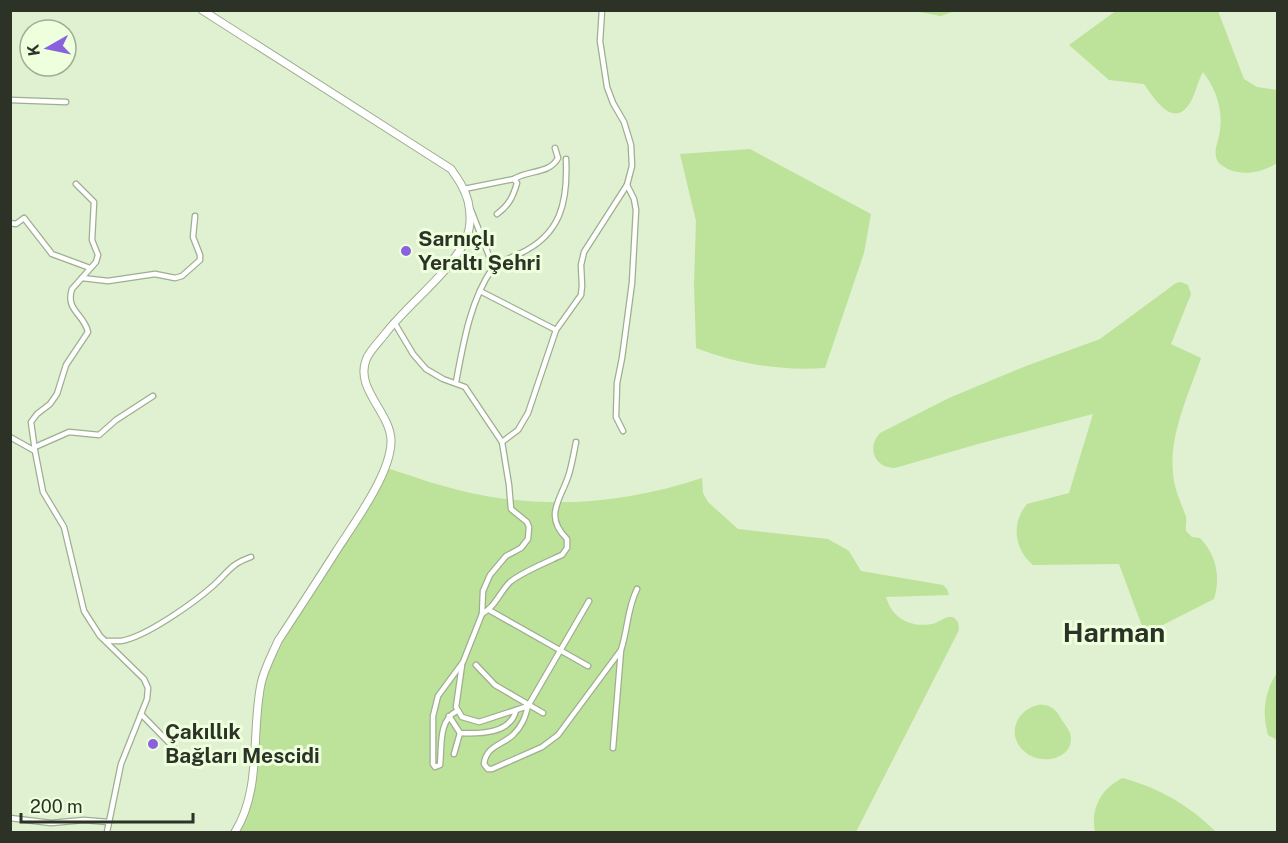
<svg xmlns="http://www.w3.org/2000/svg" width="1288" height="843" viewBox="0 0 1288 843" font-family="'Public Sans',sans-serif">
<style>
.green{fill:#bde29a}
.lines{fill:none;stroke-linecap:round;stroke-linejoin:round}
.minor-casing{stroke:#9eae8f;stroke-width:7}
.secondary-casing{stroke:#9eae8f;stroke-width:9}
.minor{stroke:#fff;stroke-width:4.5}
.secondary{stroke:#fff;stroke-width:7}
.poi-dot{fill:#8b62dd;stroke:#edffdd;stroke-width:2}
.labels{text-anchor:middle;stroke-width:6;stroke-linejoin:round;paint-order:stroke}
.poi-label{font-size:21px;font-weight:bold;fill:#2c3326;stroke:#edffdd;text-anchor:start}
.district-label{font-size:27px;font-weight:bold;fill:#2c3326;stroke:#edffdd}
</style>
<rect width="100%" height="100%" fill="#dff1d0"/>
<g class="green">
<path d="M1117,10l101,1 26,68 13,8 20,3v73c-17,11 -43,15 -59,-1 -6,-11 1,-20 2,-32 3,-21 -4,-41 -17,-58 -6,10 -8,26 -16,35 -16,20 -35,-12 -43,-23l-35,-4 -40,-35z"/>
<polygon points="914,11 955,10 955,11 941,16"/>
<path d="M750,149l121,65 -7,39 -39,115c-45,3 -87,-4 -129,-20l-2,-64 2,-63 -16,-67z"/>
<path d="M1181,282l7,3 3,9 -20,50 30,14c-12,36 -32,76 -28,115 1,16 8,29 13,44 1,4 -1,9 0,14l6,6 8,1c16,17 21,38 14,61l-69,35 -26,-70 -86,1c-19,-16 -22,-42 -6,-61l42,-11 24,-79 -115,30 -83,24c-20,0 -29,-20 -15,-35l69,-35 77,-32 74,-27 76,-56z"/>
<path d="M387,468c28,9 55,19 84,25 77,17 156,10 231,-15l1,15 5,9 30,27 90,10 21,12 12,20 82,14 4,4 2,6 -63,2c6,21 24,31 46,27 6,-1 12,-7 18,-7 5,0 5,2 8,5l1,8 -103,202h-621l11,-24 13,-111 11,-39z"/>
<path d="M1277,673l1,67h-1l-9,-5c-6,-22 -4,-43 9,-62z"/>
<path d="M1038,705c10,-1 17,3 22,12 3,5 8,11 10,16 7,26 -30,34 -46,18 -18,-16 -8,-41 14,-46z"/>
<path d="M1123,778c37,10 67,28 93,54h-121c-5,-23 6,-44 28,-54z"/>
</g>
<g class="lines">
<defs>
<g id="minor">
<polyline points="10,100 66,102"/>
<path d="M464,189l50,-10c14,-9 36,-5 44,-21l-3,-10"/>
<polyline points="471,210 493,266"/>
<path d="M497,214c12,-9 16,-17 20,-31l-3,-4"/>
<polyline points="10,223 16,224 24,218 52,254 90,268"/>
<polyline points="82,278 108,281 155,274 175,278 182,276 200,260 200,255 193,237 195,216"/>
<polyline points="480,291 556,330"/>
<path d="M394,322l19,32 13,15 17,10 22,8 37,55 7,43 2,24 16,13 2,5 -1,12 -7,9 -15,8 -16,19 -7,16 -1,23 -19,48 -25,34 -5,20v48l2,3 5,-2c2,-18 -2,-45 17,-54"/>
<path d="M456,382c7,-37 14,-81 36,-113 5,-7 19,-11 27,-15 42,-19 49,-52 47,-95"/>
<polyline points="623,431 616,417 617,383 622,358 632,283 636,210 634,199 627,185"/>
<polyline points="10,437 35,451 43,492 64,527 84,611 100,636 144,679 148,688 147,699 121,764 107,832"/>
<polyline points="502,442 518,430 528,413 556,330 581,295 582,286 581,265 584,252 627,185 632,166 631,145 624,122 613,103 607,87 600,41 602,10"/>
<polyline points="35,447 69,432 99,435 116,420 153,396"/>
<path d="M35,451l-4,-29 6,-8 13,-10 7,-10 9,-29 22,-33c-4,-18 -23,-22 -16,-43l24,-27 2,-7 -6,-15 2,-38 -18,-18"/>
<path d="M589,601l-61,105c-3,12 -6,20 -15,29 -11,10 -27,11 -29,29l4,5h4l50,-22 16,-12 63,-85 -8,98"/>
<polyline points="489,610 588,666"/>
<path d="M482,614c14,-8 17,-21 28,-32 12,-10 37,-20 52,-27l5,-7v-9c-24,-24 -6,-39 2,-65 3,-10 5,-22 7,-32"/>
<path d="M107,641c5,0 10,0 14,0 25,-4 74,-39 93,-56 15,-14 17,-21 37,-28"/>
<path d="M621,650c7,-21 6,-41 16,-61"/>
<polyline points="462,665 456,707 462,717 479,722 528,706"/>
<polyline points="476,665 495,685 543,713"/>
<polyline points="141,714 179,753"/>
<path d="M449,716l11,17c19,1 51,1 56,-23"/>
<polyline points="454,754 460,733"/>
<polyline points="10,818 51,823 84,820 108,822"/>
</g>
<path id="secondary" d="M202,10l249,159c7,10 14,20 17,32 3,13 3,28 -3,40 -17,34 -57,63 -80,93 -6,8 -16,17 -19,26 -11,29 24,52 25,80 1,33 -39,86 -56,113 -19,30 -38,59 -57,88 -6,14 -14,28 -17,43 -10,48 1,105 -26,148"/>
</defs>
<use href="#minor" class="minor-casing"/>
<use href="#secondary" class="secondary-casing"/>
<use href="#minor" class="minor"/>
<use href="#secondary" class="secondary"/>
</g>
<g class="poi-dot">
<circle cx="406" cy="251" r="6"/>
<circle cx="153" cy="744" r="6"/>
</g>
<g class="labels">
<g class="poi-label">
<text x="418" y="246">Sarnıçlı<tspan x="418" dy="24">Yeraltı Şehri</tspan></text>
<text x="165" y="739">Çakıllık<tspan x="165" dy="24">Bağları Mescidi</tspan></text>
</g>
<g class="district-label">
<text x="1114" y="642">Harman</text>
</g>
</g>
<rect width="1288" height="843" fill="none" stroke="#2c3326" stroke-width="24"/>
<g transform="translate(48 48) rotate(261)"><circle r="28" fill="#edffdd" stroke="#a0ad94" stroke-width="1.5"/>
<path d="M0-4.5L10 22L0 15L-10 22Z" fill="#8b62dd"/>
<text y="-9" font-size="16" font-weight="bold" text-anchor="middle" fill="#2c3326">K</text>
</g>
<path d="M21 813v9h172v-9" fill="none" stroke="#2c3326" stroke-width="3"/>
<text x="30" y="813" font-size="18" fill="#2c3326" stroke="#edffdd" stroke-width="4.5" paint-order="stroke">200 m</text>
</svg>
